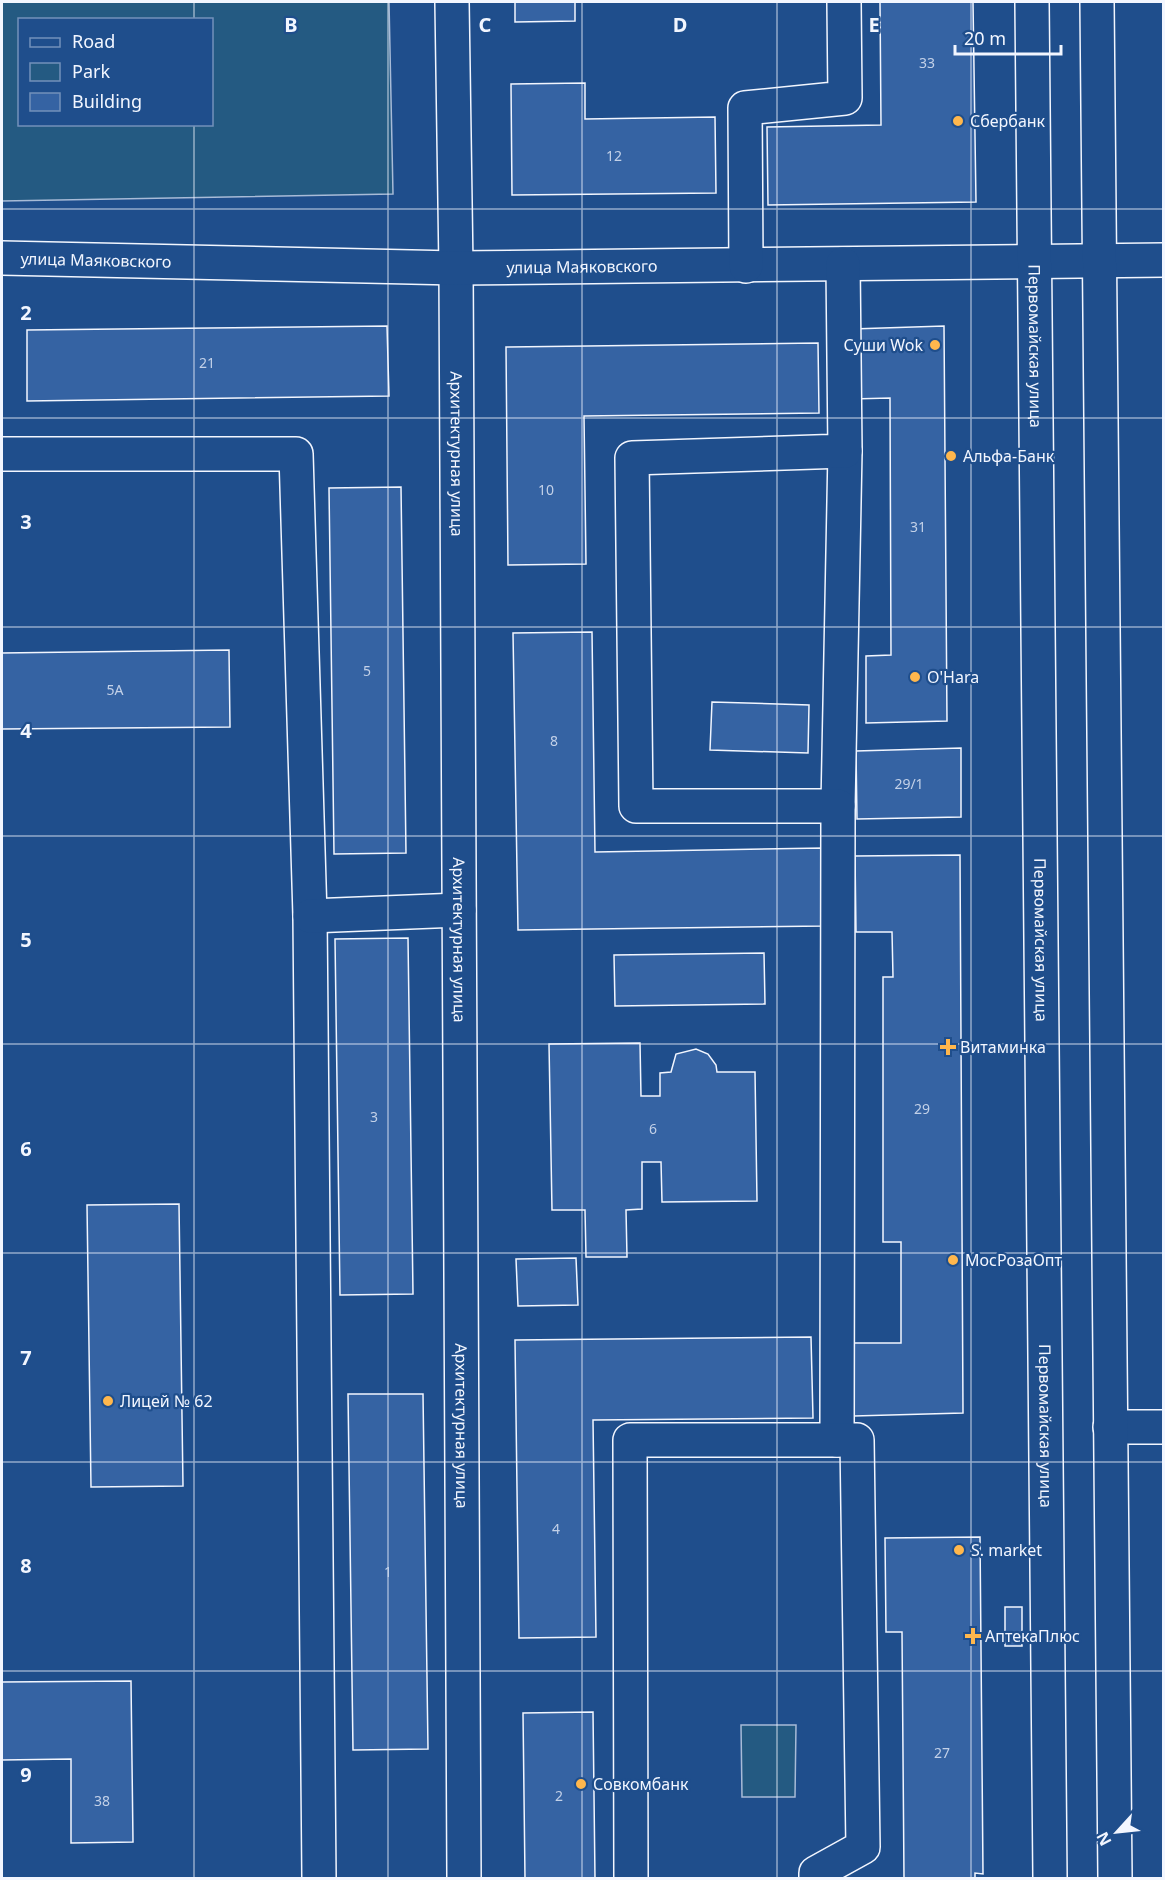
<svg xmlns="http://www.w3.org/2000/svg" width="1165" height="1880" viewBox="0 0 1165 1880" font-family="'Noto Sans',sans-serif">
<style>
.green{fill:#245a82;stroke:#a8bbd7;stroke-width:1.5;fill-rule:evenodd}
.building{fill:#3563a3;stroke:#f2f6ff;stroke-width:1.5}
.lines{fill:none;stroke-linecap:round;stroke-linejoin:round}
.minor-casing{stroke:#f2f6ff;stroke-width:36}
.major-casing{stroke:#f2f6ff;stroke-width:36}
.minor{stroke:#1f4e8c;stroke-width:33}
.major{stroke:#1f4e8c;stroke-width:33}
.grid{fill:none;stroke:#f2f6ff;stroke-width:1.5;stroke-opacity:0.55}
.poi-dot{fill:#ffb74d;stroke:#1f4e8c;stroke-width:2}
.labels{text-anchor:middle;stroke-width:4.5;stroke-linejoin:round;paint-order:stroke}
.number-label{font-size:14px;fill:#c3d1e8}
.poi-label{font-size:16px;fill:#f2f6ff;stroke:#1f4e8c;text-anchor:start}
.street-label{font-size:16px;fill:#f2f6ff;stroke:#1f4e8c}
.grid-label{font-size:20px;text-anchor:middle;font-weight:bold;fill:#f2f6ff;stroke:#1f4e8c;stroke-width:4.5;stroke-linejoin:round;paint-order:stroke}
</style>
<rect width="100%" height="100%" fill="#1f4e8c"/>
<g class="green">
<path d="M2,2h387l4,192 -391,7zM20,20h192v104h-192z"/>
<polygon points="741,1725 796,1725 795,1797 742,1797"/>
</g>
<g class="building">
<polygon points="515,2 575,2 575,21 515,22"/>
<polygon points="880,2 973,2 976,202 768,205 767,127 881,125"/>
<polygon points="585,83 585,119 715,117 716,193 512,195 511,84"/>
<polygon points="387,326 389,396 27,401 27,330"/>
<polygon points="944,326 947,721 866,723 866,656 891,655 890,398 852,399 852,329"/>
<polygon points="818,343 819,413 584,416 586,564 508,565 506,347"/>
<polygon points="401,487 406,853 334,854 329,488"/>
<polygon points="592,632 595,852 823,848 824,926 518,930 513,633"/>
<polygon points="229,650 230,727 2,729 2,653"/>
<polygon points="712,702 809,705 808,753 710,750"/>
<polygon points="961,748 961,817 857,819 856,751"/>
<polygon points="960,855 963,1413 854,1416 854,1343 901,1343 901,1242 883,1242 883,977 893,977 892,932 856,932 855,856"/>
<polygon points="408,938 413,1294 340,1295 335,939"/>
<polygon points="764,953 765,1004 615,1006 614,955"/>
<polygon points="640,1043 641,1096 660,1096 660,1073 671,1072 676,1054 696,1049 708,1054 716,1065 717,1072 755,1072 757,1201 662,1202 661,1162 642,1162 642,1209 626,1210 627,1257 586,1257 585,1210 552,1210 549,1044"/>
<polygon points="179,1204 183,1486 91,1487 87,1205"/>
<polygon points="576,1258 578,1305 518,1306 516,1259"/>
<polygon points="811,1337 813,1418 593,1420 596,1637 519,1638 515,1340"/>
<polygon points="348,1394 423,1394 428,1749 353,1750"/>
<polygon points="980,1537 983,1874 975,1873 975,1878 904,1878 902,1632 886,1632 885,1538"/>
<rect x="1005" y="1607" width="17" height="39"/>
<polygon points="131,1681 133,1842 71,1843 71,1759 2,1760 2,1682"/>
<polygon points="593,1712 595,1878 525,1878 523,1713"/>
</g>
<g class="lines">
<defs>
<g id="minor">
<path id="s1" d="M452,2l4,266 8,1610"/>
<path id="s2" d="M2,258l454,10 708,-8"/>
<polyline points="746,266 745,108 845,98 844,2"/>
<polyline points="2,454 296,454 310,916 319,1878"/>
<polyline points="838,806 845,451"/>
<polyline points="310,916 459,910"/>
<polyline points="1110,1427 1164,1427"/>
<polyline points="837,1440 838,806 636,806 632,458 845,451 843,264"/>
<polyline points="631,1878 630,1440 857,1440 863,1847 816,1873 816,1878"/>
</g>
<g id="major">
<path id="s3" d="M1032,2l18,1876"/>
<polyline points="1097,2 1115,1878"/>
</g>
</defs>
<use href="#minor" class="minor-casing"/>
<use href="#major" class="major-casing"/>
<use href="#minor" class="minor"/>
<use href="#major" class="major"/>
</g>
<path class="grid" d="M194,2v18M388,2v1876M582,2v1876M777,2v1876M971,2v1876M194,124v1754M2,209h1162M2,418h1162M2,627h1162M2,836h1162M2,1044h1162M2,1253h1162M2,1462h1162M2,1671h1162"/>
<g class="poi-dot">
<circle cx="958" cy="121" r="6"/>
<circle cx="935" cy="345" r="6"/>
<circle cx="951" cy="456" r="6"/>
<circle cx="915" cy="677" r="6"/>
<path d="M945 1038h6v6h6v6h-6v6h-6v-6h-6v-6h6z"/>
<circle cx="953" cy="1260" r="6"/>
<circle cx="108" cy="1401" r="6"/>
<circle cx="959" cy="1550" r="6"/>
<path d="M970 1627h6v6h6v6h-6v6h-6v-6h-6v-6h6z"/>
<circle cx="581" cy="1784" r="6"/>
</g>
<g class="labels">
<g class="number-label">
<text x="927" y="68">33</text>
<text x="614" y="161">12</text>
<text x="207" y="368">21</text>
<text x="546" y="495">10</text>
<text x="918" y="532">31</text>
<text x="367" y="676">5</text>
<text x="115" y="695">5А</text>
<text x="554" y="746">8</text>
<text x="909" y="789">29/1</text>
<text x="922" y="1114">29</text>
<text x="374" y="1122">3</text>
<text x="653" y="1134">6</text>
<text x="556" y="1534">4</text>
<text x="388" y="1577">1</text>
<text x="942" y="1758">27</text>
<text x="559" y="1801">2</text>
<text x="102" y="1806">38</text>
</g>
<g class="poi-label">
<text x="970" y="127">Сбербанк</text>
<text x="923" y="351" text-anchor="end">Суши Wok</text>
<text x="963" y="462">Альфа-Банк</text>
<text x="927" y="683">O'Hara</text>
<text x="960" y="1053">Витаминка</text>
<text x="965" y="1266">МосРозаОпт</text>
<text x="120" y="1407">Лицей № 62</text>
<text x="971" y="1556">S. market</text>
<text x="985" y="1642">АптекаПлюс</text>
<text x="593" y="1790">Совкомбанк</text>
</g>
<g class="street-label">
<text dy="6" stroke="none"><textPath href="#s2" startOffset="94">улица Маяковского</textPath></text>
<text dy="6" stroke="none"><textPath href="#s2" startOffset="580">улица Маяковского</textPath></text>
<text dy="6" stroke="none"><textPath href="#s3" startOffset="344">Первомайская улица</textPath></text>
<text dy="6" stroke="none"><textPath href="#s1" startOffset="452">Архитектурная улица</textPath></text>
<text dy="6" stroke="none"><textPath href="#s1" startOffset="938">Архитектурная улица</textPath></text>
<text dy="6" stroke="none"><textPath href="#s3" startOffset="938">Первомайская улица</textPath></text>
<text dy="6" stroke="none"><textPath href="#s1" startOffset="1424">Архитектурная улица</textPath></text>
<text dy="6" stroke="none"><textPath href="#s3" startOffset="1424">Первомайская улица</textPath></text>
</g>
</g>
<g class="grid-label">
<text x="291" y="32">B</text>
<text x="485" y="32">C</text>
<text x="680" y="32">D</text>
<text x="874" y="32">E</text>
<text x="26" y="320">2</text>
<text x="26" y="529">3</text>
<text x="26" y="738">4</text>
<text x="26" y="947">5</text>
<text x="26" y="1156">6</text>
<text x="26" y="1365">7</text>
<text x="26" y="1573">8</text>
<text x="26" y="1782">9</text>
</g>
<rect width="1165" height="1880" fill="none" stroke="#f2f6ff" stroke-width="6"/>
<rect x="18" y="18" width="195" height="108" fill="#1f4e8c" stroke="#7391ba" stroke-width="1.5"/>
<rect x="30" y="38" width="30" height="9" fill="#1f4e8c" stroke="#7391ba" stroke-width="1.5"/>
<text x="72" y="48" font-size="18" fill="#f2f6ff">Road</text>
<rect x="30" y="63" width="30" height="18" fill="#245a82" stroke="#7391ba" stroke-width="1.5"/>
<text x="72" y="78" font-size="18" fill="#f2f6ff">Park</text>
<rect x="30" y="93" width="30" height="18" fill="#3563a3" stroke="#7391ba" stroke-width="1.5"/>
<text x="72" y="108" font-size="18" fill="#f2f6ff">Building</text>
<g transform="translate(1117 1832) rotate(243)" stroke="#1f4e8c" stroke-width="4.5" paint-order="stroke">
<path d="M0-4.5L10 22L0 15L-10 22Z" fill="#f2f6ff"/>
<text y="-9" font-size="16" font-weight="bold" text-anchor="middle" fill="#f2f6ff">N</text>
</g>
<path d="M955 45v9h106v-9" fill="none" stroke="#f2f6ff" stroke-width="3"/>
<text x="964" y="45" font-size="18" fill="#f2f6ff" stroke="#1f4e8c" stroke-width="4.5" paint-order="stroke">20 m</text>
</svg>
